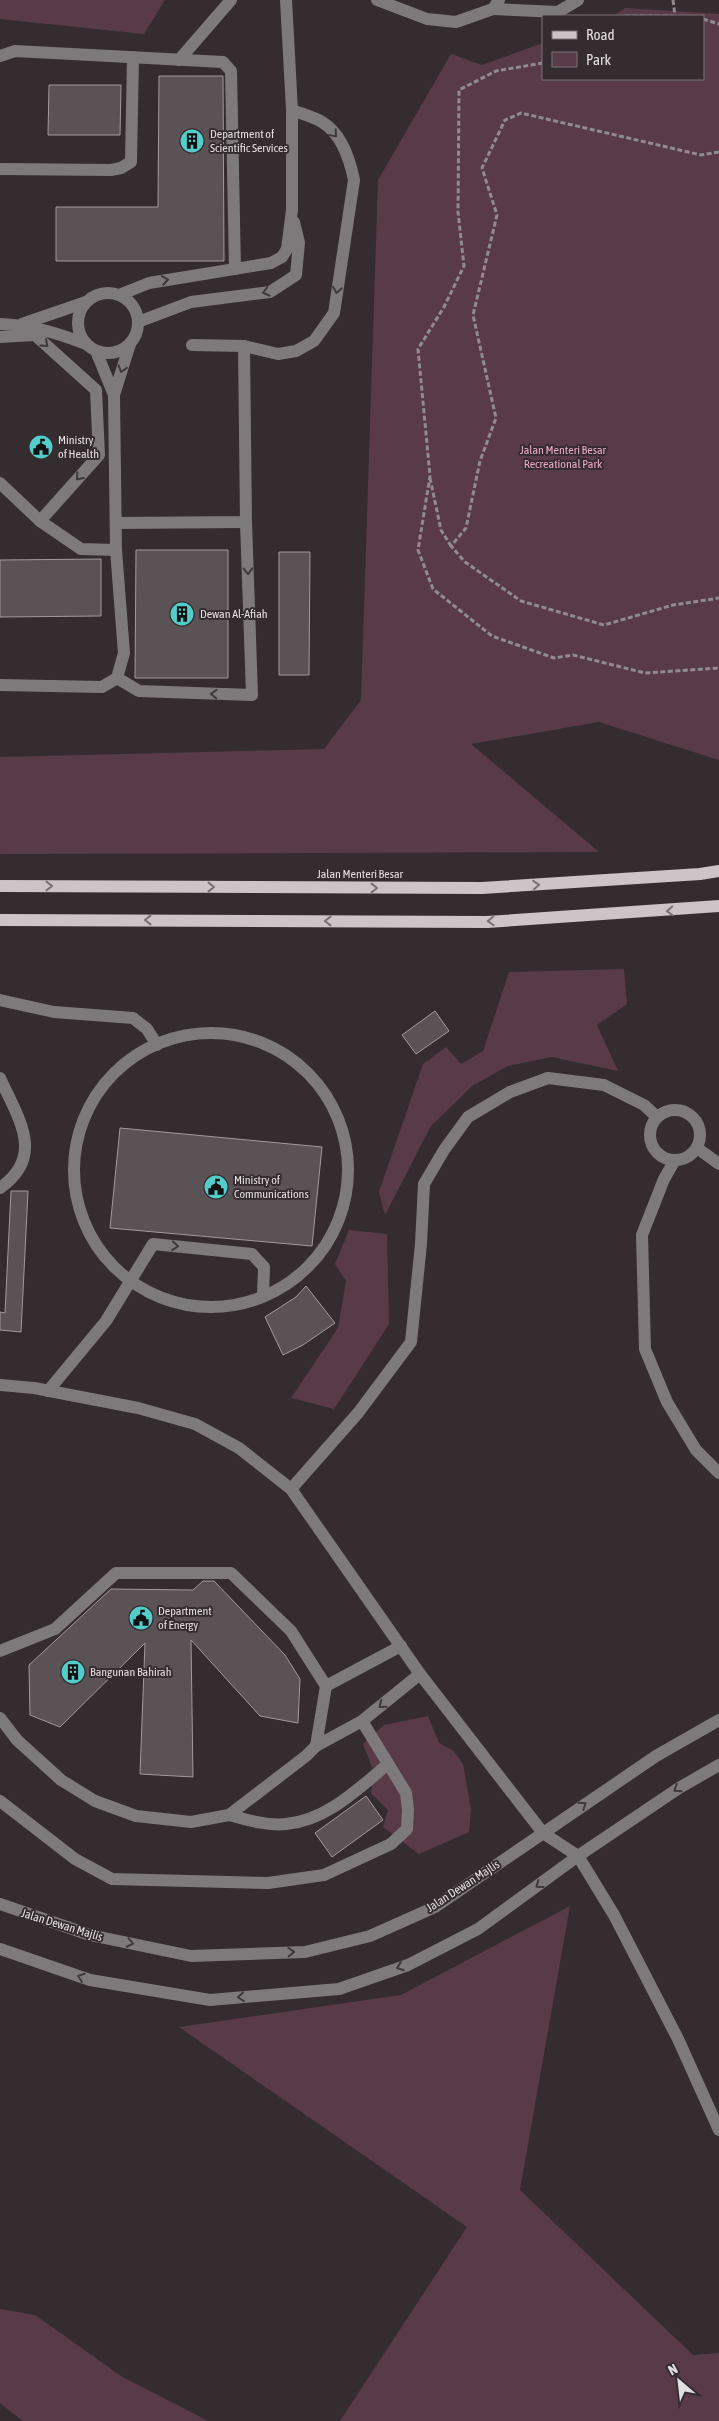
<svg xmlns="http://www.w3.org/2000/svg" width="719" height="2421" viewBox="0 0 719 2421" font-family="'Asap Condensed',sans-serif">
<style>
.green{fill:#593b47}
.building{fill:#5b5256;stroke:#a4999d}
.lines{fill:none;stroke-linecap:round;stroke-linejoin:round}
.path{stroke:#918b8d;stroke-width:3;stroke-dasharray:5 2.5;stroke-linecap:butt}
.minor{stroke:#7e7a7b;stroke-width:12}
.major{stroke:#cdc4c7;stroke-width:12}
.oneway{stroke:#40383b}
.oneway2{stroke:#797074}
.labels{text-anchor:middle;stroke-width:4;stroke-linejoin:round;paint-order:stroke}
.poi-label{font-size:12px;fill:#e2dddf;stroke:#352c30;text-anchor:start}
.park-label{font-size:12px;fill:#eea9c5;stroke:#352c30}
.street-label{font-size:12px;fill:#e2dddf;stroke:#352c30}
</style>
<rect width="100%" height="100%" fill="#352c30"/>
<g class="green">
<polygon points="0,0 165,0 144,34 0,19"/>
<polygon points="625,8 719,14 719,760 599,722 471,744 599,852 0,854 0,757 324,749 361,700 378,180 451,54 482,65 543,43 543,79 703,79 703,16 614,16"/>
<polygon points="624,969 627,1004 597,1025 618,1071 552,1057 508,1066 472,1086 431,1126 385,1215 379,1192 423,1064 446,1047 461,1064 483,1051 509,972"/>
<polygon points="349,1230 387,1234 389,1324 334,1409 291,1398 338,1328 346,1281 335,1264"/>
<polygon points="428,1716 439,1743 454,1751 463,1764 471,1809 469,1832 419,1854 383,1827 388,1810 371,1793 374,1772 363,1744 384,1725"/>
<polygon points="570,1906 520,2190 693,2355 719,2353 719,2421 340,2421 467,2227 179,2027 401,1995"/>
<polygon points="0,2309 35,2315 121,2376 208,2421 23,2421 0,2403"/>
</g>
<g class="building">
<polygon points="159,76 223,76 224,261 56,261 56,207 158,207"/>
<polygon points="49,85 121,85 120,135 48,135"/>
<polygon points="136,550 228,550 228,678 135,678"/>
<polygon points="279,552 310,552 309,675 279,675"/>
<polygon points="101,559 101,616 0,617 0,560"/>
<polygon points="435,1011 449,1031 416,1054 402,1035"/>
<polygon points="120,1128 322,1147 312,1246 110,1228"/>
<polygon points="11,1191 28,1191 21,1332 0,1330 0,1312 5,1313"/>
<polygon points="306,1286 335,1323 303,1345 283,1355 265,1317 296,1297"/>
<polygon points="203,1581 214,1581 285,1655 300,1679 298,1723 260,1716 191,1640 193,1777 140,1774 145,1643 60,1727 30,1715 29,1665 111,1589 193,1590"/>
<polygon points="366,1796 383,1820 332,1857 315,1833"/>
</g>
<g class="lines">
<g class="path">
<polyline points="673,0 675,16"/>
<polyline points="625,16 673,16"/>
<polyline points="703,19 719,24"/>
<polyline points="543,63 496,71 459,90 458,212 464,266 444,307 418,349 430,476 418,550 433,589 492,636 554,658 573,655 645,673 719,668"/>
<polyline points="719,152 701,155 521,113 505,120 482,168 497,215 473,315 496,418 480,461 466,528 451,546 465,562 521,601 604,625 673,605 719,598"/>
<polyline points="430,478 441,530 451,546"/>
</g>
<g class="minor">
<polyline points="377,0 427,19 456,22 493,9 499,0"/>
<polyline points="493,9 558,12 578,0"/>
<polyline points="0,56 15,51 223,62 231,71 235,269"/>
<polyline points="179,60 231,0"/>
<polyline points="0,169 111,170 121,168 131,162 133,57"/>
<circle cx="108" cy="323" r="30"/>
<polyline points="119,295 149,283 271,263 282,257 287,249 292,210 292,110 286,0"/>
<polyline points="138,322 191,302 270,292 296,275 299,243 294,222"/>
<path d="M0,324c32,1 57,9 86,20"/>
<polyline points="22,324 86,302"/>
<polyline points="0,337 35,335 96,390 99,455 40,521"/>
<path d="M244,346l34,8 18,-3 18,-10 20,-28 20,-133c-4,-20 -12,-46 -32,-58 -8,-5 -20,-8 -30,-12"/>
<polyline points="96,351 114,395"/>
<polyline points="0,483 40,521 81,549 116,550"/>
<polyline points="116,523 246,522 244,346 192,345"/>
<polyline points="117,678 139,691 252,695 246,522"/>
<polyline points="0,685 102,687 117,678 124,653 116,550 114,395 130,344"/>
<polyline points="0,1000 54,1012 133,1018 147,1029 157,1045"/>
<circle cx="211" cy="1170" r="137"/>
<path d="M0,1078c18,40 46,78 0,110"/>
<circle cx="675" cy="1135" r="25"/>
<polyline points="697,1148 719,1164"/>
<polyline points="675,1160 664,1179 642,1235 645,1349 667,1402 696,1450 719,1473"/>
<polyline points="0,1385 34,1388 138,1408 195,1424 239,1448 291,1489 420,1674 543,1833 578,1856 614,1915 678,2039 719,2130"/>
<polyline points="48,1391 106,1321 153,1244 252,1254 264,1267 263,1296"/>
<polyline points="291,1489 358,1413 411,1342 421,1244 424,1184 444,1150 468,1117 510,1092 548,1078 604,1085 644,1105 657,1117"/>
<polyline points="0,1651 55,1629 116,1573 231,1573 291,1631 326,1686 316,1746"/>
<polyline points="326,1686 401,1646"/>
<polyline points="0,1718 17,1740 61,1780 95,1801 136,1816 191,1822 229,1815 306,1756 316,1746 362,1721 420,1674"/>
<polyline points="0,1801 75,1859 112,1879 268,1883 324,1875 391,1844 407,1829 408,1810 406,1793 362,1721"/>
<path d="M229,1815c18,5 38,11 57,9 41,-4 72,-35 102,-60"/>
<polyline points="0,1904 90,1935 191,1956 305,1952 370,1936 435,1907 656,1756 719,1720"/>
<polyline points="0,1949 90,1980 210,2000 339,1989 408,1965 478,1929 578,1856 679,1788 719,1765"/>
</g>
<g class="major">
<polyline points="0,886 482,888 700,874 719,871"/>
<polyline points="0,920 487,922 719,906"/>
</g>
</g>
<defs><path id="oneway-chevron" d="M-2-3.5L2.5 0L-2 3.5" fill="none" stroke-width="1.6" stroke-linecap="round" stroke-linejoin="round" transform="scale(1.25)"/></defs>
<g class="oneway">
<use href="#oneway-chevron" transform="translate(334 134) rotate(49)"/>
<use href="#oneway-chevron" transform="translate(165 280) rotate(-9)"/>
<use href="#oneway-chevron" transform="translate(337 290) rotate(99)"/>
<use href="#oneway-chevron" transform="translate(266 292) rotate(166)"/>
<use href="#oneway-chevron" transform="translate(45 344) rotate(42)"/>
<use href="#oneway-chevron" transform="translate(122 369) rotate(107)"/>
<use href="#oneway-chevron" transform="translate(79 477) rotate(132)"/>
<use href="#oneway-chevron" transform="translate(248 571) rotate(88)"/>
<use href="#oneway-chevron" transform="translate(214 694) rotate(-178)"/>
<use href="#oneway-chevron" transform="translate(175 1246) rotate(5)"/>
<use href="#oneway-chevron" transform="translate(382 1705) rotate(140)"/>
<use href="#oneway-chevron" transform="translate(677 1789) rotate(147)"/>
<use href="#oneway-chevron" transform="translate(583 1805) rotate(-34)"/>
<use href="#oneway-chevron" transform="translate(539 1885) rotate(144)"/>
<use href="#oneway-chevron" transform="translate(130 1943) rotate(12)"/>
<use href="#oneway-chevron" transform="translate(291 1952) rotate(-2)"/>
<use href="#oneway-chevron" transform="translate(400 1967) rotate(160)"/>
<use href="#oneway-chevron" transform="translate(81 1977) rotate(-161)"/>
<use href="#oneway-chevron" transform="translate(241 1997) rotate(175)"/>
</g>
<g class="oneway2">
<use href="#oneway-chevron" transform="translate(536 885) rotate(-4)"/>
<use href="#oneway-chevron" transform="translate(49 886)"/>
<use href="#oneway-chevron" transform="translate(211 887)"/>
<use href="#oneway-chevron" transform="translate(374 888)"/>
<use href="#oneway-chevron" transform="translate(670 911) rotate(177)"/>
<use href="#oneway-chevron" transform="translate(148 920) rotate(-180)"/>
<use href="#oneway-chevron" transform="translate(328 921) rotate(-180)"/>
<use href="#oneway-chevron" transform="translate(491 921) rotate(178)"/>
</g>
<defs>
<symbol id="building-disc" viewBox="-11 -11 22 22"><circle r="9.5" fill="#53cdc9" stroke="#352c30"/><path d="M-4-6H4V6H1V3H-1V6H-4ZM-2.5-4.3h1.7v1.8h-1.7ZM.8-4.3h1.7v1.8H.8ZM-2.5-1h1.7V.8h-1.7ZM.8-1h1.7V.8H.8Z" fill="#111"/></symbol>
<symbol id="civic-disc" viewBox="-11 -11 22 22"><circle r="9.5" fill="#53cdc9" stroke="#352c30"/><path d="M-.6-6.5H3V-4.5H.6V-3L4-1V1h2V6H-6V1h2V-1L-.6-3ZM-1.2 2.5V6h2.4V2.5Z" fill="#111"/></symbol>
</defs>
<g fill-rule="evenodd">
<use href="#building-disc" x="178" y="127" width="28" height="28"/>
<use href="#civic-disc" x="27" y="433" width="28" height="28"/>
<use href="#building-disc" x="168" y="600" width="28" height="28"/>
<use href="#civic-disc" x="202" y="1173" width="28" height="28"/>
<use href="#civic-disc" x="127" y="1604" width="28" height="28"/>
<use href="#building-disc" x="59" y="1658" width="28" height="28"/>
</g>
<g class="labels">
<g class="poi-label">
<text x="210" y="138">Department of<tspan x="210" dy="14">Scientific Services</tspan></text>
<text x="58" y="444">Ministry<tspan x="58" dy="14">of Health</tspan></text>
<text x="200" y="618">Dewan Al-Afiah</text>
<text x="234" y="1184">Ministry of<tspan x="234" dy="14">Communications</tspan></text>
<text x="158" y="1615">Department<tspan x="158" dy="14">of Energy</tspan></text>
<text x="90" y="1676">Bangunan Bahirah</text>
</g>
<g class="park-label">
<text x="563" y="454">Jalan Menteri Besar<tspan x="563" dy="14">Recreational Park</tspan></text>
</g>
<g class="street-label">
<text x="360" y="878">Jalan Menteri Besar</text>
<text transform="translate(463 1886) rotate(-33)" y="4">Jalan Dewan Majlis</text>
<text transform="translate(62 1925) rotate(17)" y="4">Jalan Dewan Majlis</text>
</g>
</g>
<rect x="542" y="15" width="162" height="65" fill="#352c30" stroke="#7a7376"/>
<rect x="552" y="31" width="25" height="8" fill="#cdc4c7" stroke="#7a7376"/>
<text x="586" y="40" font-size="15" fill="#e2dddf">Road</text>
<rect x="552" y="52" width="25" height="15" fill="#593b47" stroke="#7a7376"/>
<text x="586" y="65" font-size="15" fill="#e2dddf">Park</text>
<g transform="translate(679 2381) rotate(332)" stroke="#352c30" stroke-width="4" paint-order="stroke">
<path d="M0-4L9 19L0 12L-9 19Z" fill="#e2dddf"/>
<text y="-8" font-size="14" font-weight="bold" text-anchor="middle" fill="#e2dddf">N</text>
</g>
</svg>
